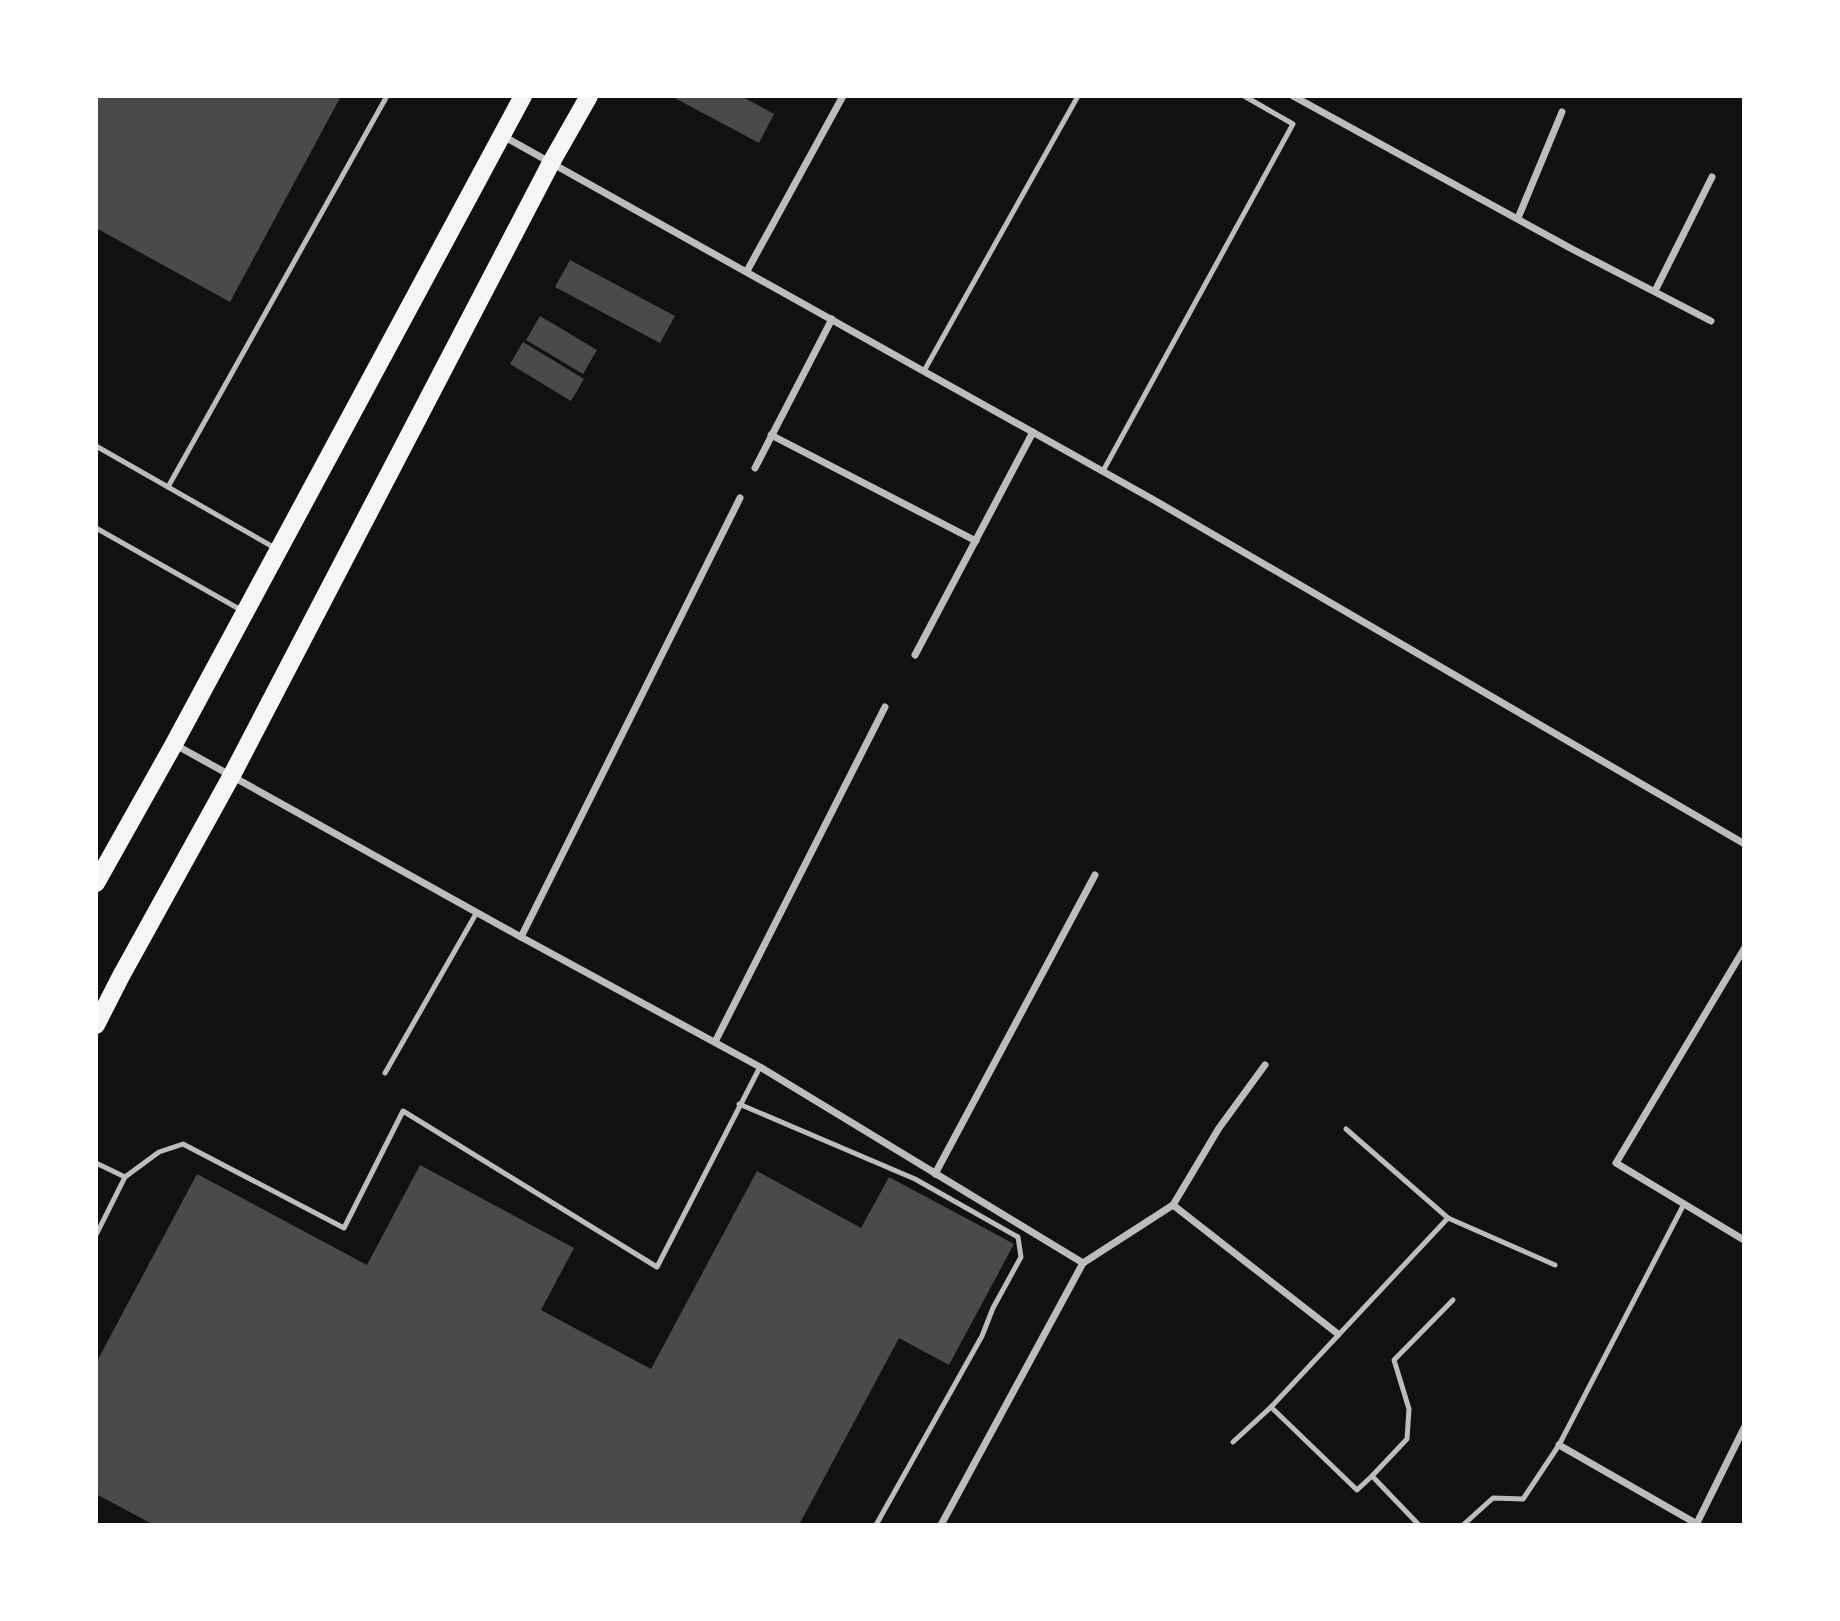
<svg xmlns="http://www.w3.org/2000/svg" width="1840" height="1621" viewBox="0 0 1840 1621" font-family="Commissioner,sans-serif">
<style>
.building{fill:#4a4a4a}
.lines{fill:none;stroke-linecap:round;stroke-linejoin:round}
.service{stroke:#bcbcbc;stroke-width:5}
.minor{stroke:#bcbcbc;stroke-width:7}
.primary{stroke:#f5f5f5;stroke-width:18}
</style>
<rect width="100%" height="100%" fill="#111"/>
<g class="building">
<polygon points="96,96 341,96 230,302 96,228"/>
<polygon points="671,96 741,96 774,114 759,143"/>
<polygon points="570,260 675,316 660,343 555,287"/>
<polygon points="540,316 597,350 583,374 526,340"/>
<polygon points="523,342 584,379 571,401 510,364"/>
<polygon points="420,1165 574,1248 541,1310 651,1369 757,1171 861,1228 889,1177 1014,1244 949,1365 899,1338 799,1525 154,1525 96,1494 96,1363 197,1174 367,1265"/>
</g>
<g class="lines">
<g class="service">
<polyline points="924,371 1078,96"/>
<polyline points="96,446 275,548"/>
<polyline points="1103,471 1293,124 1244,96"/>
<polyline points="168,487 387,96"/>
<polyline points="96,528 241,610"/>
<polyline points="385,1073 477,912"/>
<polyline points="739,1104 915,1179 1018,1237 1021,1257 993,1308 982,1336 876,1525"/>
<polyline points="1346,1129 1448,1218"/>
<polyline points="96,1163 125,1177"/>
<polyline points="96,1235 125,1177 159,1152 183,1144 344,1228 403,1111 657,1267 760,1067"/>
<polyline points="1233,1442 1271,1407"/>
<polyline points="1372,1476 1407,1439 1409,1409 1394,1360 1453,1300"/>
<polyline points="1419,1525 1372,1476 1357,1490 1271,1407 1448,1218 1555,1265"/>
<polyline points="1463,1525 1493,1498 1523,1499 1559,1445 1684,1204"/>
</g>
<g class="minor">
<polyline points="1293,96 1572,249 1711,321"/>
<polyline points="503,136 1154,500 1743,843"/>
<polyline points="1518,218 1562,112"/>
<polyline points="747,271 843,96"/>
<polyline points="1655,291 1712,177"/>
<polyline points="771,435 976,541"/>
<polyline points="755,468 832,319"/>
<polyline points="915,655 1033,432"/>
<polyline points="174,744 521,937 760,1067 1083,1263 1173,1205 1338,1334"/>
<polyline points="521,937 740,498"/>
<polyline points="1744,949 1616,1163 1744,1240"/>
<polyline points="715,1042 885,707"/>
<polyline points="935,1174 1095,875"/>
<polyline points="1173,1205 1219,1128 1265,1065"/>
<polyline points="1559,1445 1697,1524"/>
<polyline points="941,1525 1083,1263"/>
<polyline points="1696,1525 1744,1428"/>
</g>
<g class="primary">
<polyline points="96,883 174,744 523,96"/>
<polyline points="96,1025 121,976 232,775 552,161 589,96"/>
</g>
</g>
<rect width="1840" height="1621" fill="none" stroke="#ffffff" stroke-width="196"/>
</svg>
